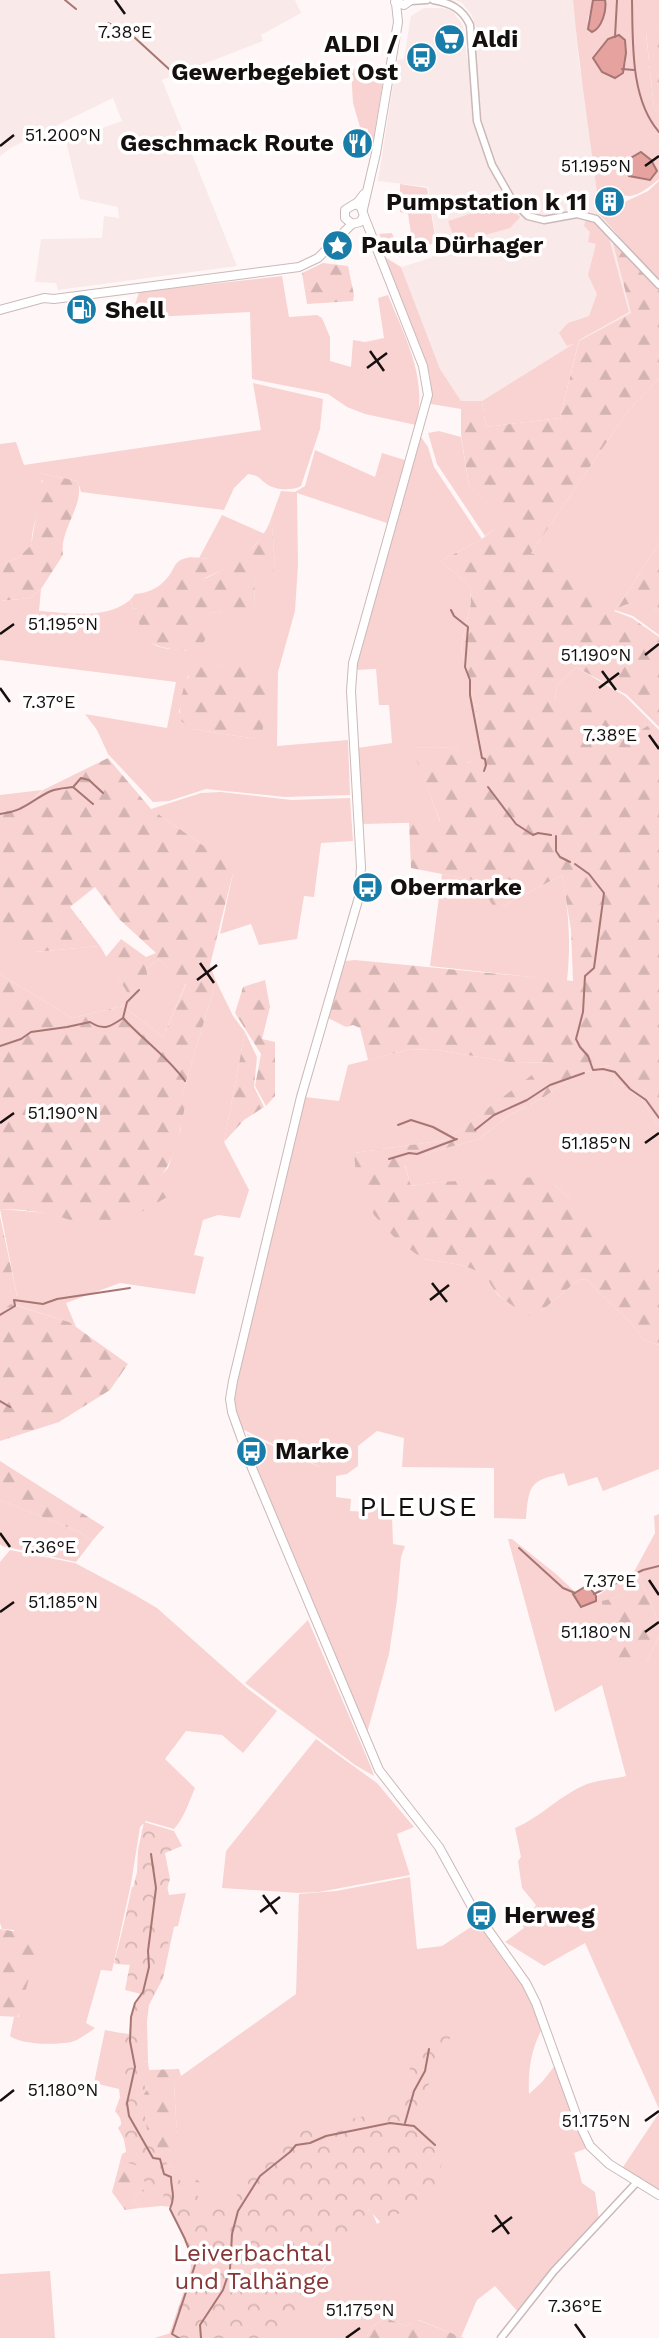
<svg xmlns="http://www.w3.org/2000/svg" width="659" height="2338" viewBox="0 0 659 2338" font-family="'Work Sans',sans-serif">
<style>
.built{fill:#f9e9e8}
.grass{fill:#f8d3d1;fill-rule:evenodd}
.forest{fill:url(#forest-firs)}
.park{fill:url(#park-crowns)}
.water{fill:#e5a29e;stroke:#a77673;stroke-width:2}
.lines{fill:none;stroke-linecap:round;stroke-linejoin:round}
.stream{stroke:#a77673;stroke-width:2}
.tertiary-casing{stroke:#cbb9b8;stroke-width:9}
.primary-casing{stroke:#cbb9b8;stroke-width:10}
.tertiary{stroke:#fff;stroke-width:6}
.primary{stroke:#fff;stroke-width:8}
.ticks{fill:none;stroke:#150f0f;stroke-width:2.5}
.labels{text-anchor:middle;stroke-width:7;stroke-linejoin:round;paint-order:stroke}
.poi-label{font-size:24px;font-weight:bold;fill:#150f0f;stroke:#fff;text-anchor:start}
.park-label{font-size:24px;fill:#863636;stroke:#fff}
.quarter-label{font-size:28px;letter-spacing:2px;fill:#150f0f;stroke:#fff}
.ticks-label{font-size:18px;text-anchor:middle;fill:#150f0f;stroke:#fff;stroke-width:7;stroke-linejoin:round;paint-order:stroke}
</style>
<defs>
<pattern id="forest-firs" width="22" height="20" patternUnits="userSpaceOnUse" patternTransform="scale(1.75)"><rect width="22" height="20" fill="#f8d3d1"/><path d="M5 1l3.5 6h-7zM16 11l3.5 6h-7z" fill="#d4b4b2"/></pattern>
<pattern id="park-crowns" width="20" height="18" patternUnits="userSpaceOnUse" patternTransform="scale(1.75)"><rect width="20" height="18" fill="#f8d3d1"/><path d="M2 6a3 3 0 1 1 6 0M12 15a3 3 0 1 1 6 0" fill="none" stroke="#d4b4b2"/></pattern>
</defs>
<rect width="100%" height="100%" fill="#fff7f7"/>
<g class="built">
<polygon points="0,0 295,0 301,13 261,35 263,41 162,80 237,266 58,290 56,283 35,282 41,239 102,238 104,216 119,218 118,207 80,199 66,141 122,121 113,98 12,147 0,156"/>
<polygon points="455,0 573,0 579,63 589,119 599,214 608,226 631,313 579,341 482,401 461,401 440,369 401,267 431,258 438,251 428,187 378,181 397,60 404,59 411,16 424,8 442,8 452,11 463,25 467,59 476,59 476,27 471,14 462,3"/>
</g>
<g class="grass">
<path d="M573,0h20l-6,23 18,-23h54v31l-13,2 8,75 5,7v64c-7,6 -20,17 -30,17 -6,0 -8,-2 -16,1l1,6 -15,7c-8,-70 -20,-140 -26,-210zM615,35l10,5 1,22 -5,14 -28,-18 10,-14z"/>
<polygon points="382,66 385,69 373,142 369,142 368,129 360,127 353,103 351,71 356,68"/>
<polygon points="659,181 659,281 599,214 648,191"/>
<polygon points="400,184 427,188 436,242 400,257 387,249 379,234 392,233 396,244 412,240 408,214 400,212"/>
<polygon points="504,203 520,217 510,228 456,243 448,221"/>
<polygon points="586,219 594,222 608,235 629,312 579,340 560,418 486,427 482,401 575,343 567,346 559,333 568,323 589,316 597,294 588,275 596,244 588,242 590,232 584,226"/>
<polygon points="383,256 401,267 440,369 461,401 461,409 431,404 430,375"/>
<path d="M282,276l7,41 28,-2 5,3 8,19v24l21,6 2,-27 12,2 19,-4 -6,-40 10,-3c17,42 40,83 28,130l-51,-11 -18,-7 -19,-13 -76,-15 -2,-67 -115,6 -2,-7 6,-19z"/>
<polygon points="659,379 659,543 618,607 638,602 659,610 659,635 633,616 615,610 617,607 531,553 628,411"/>
<path d="M253,383l70,16 -3,30 -19,57c-8,5 -25,4 -33,-1 -10,-7 -7,-9 -20,-11l-14,14 -10,22 -143,-18 -3,-11 -39,-8c11,23 -10,52 -7,71l-13,13 -19,9v-122l16,-2 8,23 237,-35z"/>
<polygon points="439,431 461,437 469,486 506,520 485,536 437,464 428,433"/>
<polygon points="421,437 428,447 434,467 482,539 441,561 470,587 471,603 461,647 476,711 482,757 467,763 456,747 413,748 440,822 362,824 357,748 392,743 389,705 379,705 376,669 355,670"/>
<path d="M315,450l60,27 7,-24 23,7 -18,63 -90,-30 1,72 -3,46 -17,61 -1,74 71,-6 2,55 -65,2 -79,-8 -37,12 -16,1 -45,-48 -11,-24 -12,-16 82,14 9,-46 -176,-22v-59l31,-3 10,-9 -2,22c30,2 67,9 91,-11l3,8 5,1c1,18 5,35 26,39 7,2 14,0 22,3l21,-26 3,-12 44,-7 1,-29 20,-10 -3,-42 -3,-1 12,-33 14,1 10,-6zM211,665l44,2c6,26 17,48 1,72l-63,-10 -14,-17 9,-36z"/>
<polygon points="222,515 265,534 239,562 203,579 211,559 199,558"/>
<polygon points="576,667 625,696 652,723 633,735 612,728 555,701 557,685"/>
<polygon points="42,790 25,808 0,812 0,795"/>
<polygon points="221,792 292,800 350,798 353,841 321,843 314,897 304,896 297,939 259,945 251,924 220,934 233,873 204,846 151,809 201,793"/>
<path d="M442,874l36,7 25,25 59,-31c7,38 9,67 5,106l-137,-15z"/>
<polygon points="0,928 35,952 100,946 128,994 146,969 158,959 186,983 163,1037 123,1006 72,1018 0,974"/>
<polygon points="216,981 233,1016 245,1032 224,1142 249,1190 240,1218 218,1215 203,1220 194,1255 204,1257 195,1294 120,1283 66,1303 76,1327 69,1322 12,1304 0,1312 0,1296 17,1296 0,1209 47,1213 75,1221 157,1180 168,1168 181,1128 182,1096"/>
<path d="M432,1049l83,14 35,-1 -104,78 -92,13 69,106 39,6 26,10c5,27 28,30 51,38l39,-33 8,-1 45,44 13,17 15,5v124l-56,22 -6,-14 -29,9 -4,-13c-35,8 -35,12 -38,46l-32,-1v-50l-92,-1 2,-29 -27,-7 -19,15v20l-11,8 -11,2v21l15,2 -1,12 18,1 1,-11 11,1 12,14 1,28 12,2 -4,11 -4,43 -8,54 -22,79 -110,-265 -10,-34 77,35 -84,-41 -6,-24 1,-11 56,-245 14,-51 34,4 9,-36 59,-15z"/>
<polygon points="610,1065 614,1081 641,1098 659,1127 659,1266 650,1274 555,1185 481,1181 437,1182 411,1186 405,1165 432,1152 479,1139 508,1116 544,1097 574,1076"/>
<polygon points="0,1500 75,1530 93,1540 76,1562 2,1546 0,1544"/>
<path d="M659,1514v110l-19,-46 -7,15 -30,8 43,62 13,-27v473l-74,-166 -41,23 -39,-24 19,-14 -4,-7 10,-7 6,-9 -14,-17 -4,-27 3,-4 -6,-29c26,-11 45,-33 72,-44 12,-4 26,-5 39,-8l-24,-91 -47,27 -47,-173h4l44,35 31,29 48,-33 20,-37 -1,-17z"/>
<path d="M10,1550l65,13 60,32 22,13 90,80 30,23 -34,42 -21,-18 -36,-4 -21,28 30,29c-6,14 -11,30 -21,41l-28,-8 -6,6 -9,57 -19,87 -11,-1 -15,53 9,5c-7,5 -16,12 -24,14 -14,3 -50,3 -61,-6l4,-19h5l-5,-87 -12,-1 -2,-6v-361z"/>
<polygon points="308,1620 371,1767 374,1776 355,1765 245,1683"/>
<polygon points="316,1739 377,1783 414,1827 397,1834 410,1875 319,1892 299,1893 222,1888 226,1851"/>
<path d="M410,1877l7,72 25,-3 38,-25 45,62 18,44c-12,22 -15,42 -14,67l13,-12 15,-19 33,84 -16,6 8,30 13,9 4,28 -48,50 -33,42 -23,-26 -18,14 -16,37 -42,-17 -13,6 -20,-8 -13,8 -7,12h-85l-1,-2 80,-122 11,-4 6,14 36,-24 -164,-11 -23,63 -58,86 28,-83 -25,-50 -31,3 -7,-8 2,-5 14,-6 22,-21 -2,-4 8,-29 -3,-50 7,-9 115,-82 3,-100 37,-3z"/>
<polygon points="166,1881 169,1895 186,1893 178,1926 174,1927 163,1978 149,2005 147,2021 148,2061 143,2062 141,2078 148,2089 141,2096 130,2101 120,2097 119,2089 94,2083 105,2030 131,2035 147,1966 115,1964 132,1887"/>
<polygon points="659,2113 659,2194 621,2170"/>
<polygon points="50,2271 55,2338 0,2338 0,2274"/>
</g>
<g class="forest">
<polygon points="659,31 659,115 654,108 646,32"/>
<path d="M612,240l47,48v91l-31,32 -97,142c31,11 58,37 87,54l41,-64v67c-16,-6 -31,-11 -45,1l18,7 27,19v90l-32,-32 -51,-28 -19,18 -2,15 26,-7 14,3 17,32 21,7 19,-12 7,7v397l-18,-29 -27,-17 -5,-16 -35,11 -30,21 -36,19 -29,23 -47,13 -27,14 6,20 26,-4 103,-5 15,8 95,88 9,-7v79l-15,-5 -13,-17 -45,-44 -8,1 -39,33 -9,3c-18,-11 -38,-20 -43,-41l-25,-10 -39,-6 -27,-20 -22,-24 -17,-32 -3,-30 92,-13 103,-78 -34,1 -83,-14 -25,1 -39,10 -8,-32 -7,-3 -7,2 -18,-9 17,-57 10,-1 218,21 -2,-51 -9,-55 -59,31h-10l-15,-25 -67,-13 -2,-46 31,-1 -28,-73 44,-1 12,16 14,-7 -6,-45 -15,-64 10,-44 -1,-16 -29,-26 41,-22 23,-19 -36,-34 -8,-51v-34h21l4,26 74,-9 19,-77 52,-28z"/>
<polygon points="323,263 348,266 354,295 353,301 307,304 302,273"/>
<path d="M39,473l39,8c7,25 -19,48 -15,74l-22,34 -10,9 -31,3v-35l19,-9 13,-13c-1,-5 8,-45 10,-53l-3,-6 4,-4 -7,-4z"/>
<path d="M269,524l3,1 3,41 -3,7 -17,4 -1,30 -44,6c-2,9 -2,25 -8,32 -7,11 -47,3 -55,-5 -8,-9 -9,-20 -9,-31l-5,-1 -3,-8 5,-6c16,-1 29,-9 37,-23 3,-6 5,-10 11,-12 9,-4 19,0 29,0l-8,20c26,-12 53,-28 65,-55z"/>
<path d="M211,665l56,1 6,17 -8,29 -3,23 -6,4 -63,-10 -12,-8c-3,-13 2,-42 13,-51 4,-4 10,-4 17,-5z"/>
<path d="M108,758l43,51 53,37 20,-1 9,28 -23,92 6,16 -34,115 4,4c-5,28 -10,59 -28,80l9,17 -65,38c-37,-20 -60,-25 -102,-26v-235l72,44 51,-12 40,31 23,-53 -28,-25 -12,10 4,19 -22,6 -22,-37 15,-18 25,18 10,-4 -37,-34 -24,-32 -25,20 30,39 -65,6 -21,-9 -14,-15v-116l25,-4 18,-18z"/>
<polygon points="265,980 270,1007 262,1039 275,1042 275,1096 266,1106 255,1086 261,1054 235,1013 243,987"/>
<polygon points="245,1032 257,1057 254,1087 264,1107 244,1120 224,1142"/>
<polygon points="0,1216 17,1296 0,1296"/>
<polygon points="11,1304 69,1322 128,1364 110,1390 59,1422 0,1441 0,1312"/>
<polygon points="0,1461 104,1527 93,1540 75,1530 0,1500"/>
<polygon points="640,1578 659,1624 659,1636 646,1663 614,1675 607,1657 602,1601 632,1593 630,1580"/>
<polygon points="0,1929 30,1934 40,1940 18,2017 0,2016"/>
<polygon points="148,2061 149,2070 179,2069 181,2076 174,2086 177,2134 183,2142 169,2164 171,2168 180,2165 204,2186 197,2195 177,2186 162,2194 149,2189 135,2195 133,2200 140,2208 125,2210 112,2192 122,2154 130,2150 118,2128 123,2122 115,2111 120,2097 131,2101 141,2096 148,2089 141,2078 143,2062"/>
<polygon points="386,2318 406,2326 418,2320 464,2338 366,2338 373,2326"/>
</g>
<path class="park" d="M144,1822l30,9 8,15 -17,7 5,26 -15,49 15,4 -7,46 -17,31 -5,27 4,53 -2,15 4,25 22,38 20,24 22,13 18,5 27,-47 50,-34 59,-12 28,-2 30,-81 22,-4 7,5 -38,82c12,13 27,23 30,41l-13,41 -17,3 -30,25 -15,-16 -46,59 -42,69h-127l17,-5 20,-65 -1,-12 -16,-42 -4,-3 2,-4 -10,-1 2,-15h-16l-9,-25 -11,-3 -9,-52 3,-18 -1,-60 8,1 3,-24 9,-16 -16,-4 5,-26 -16,-1 23,-91 1,-22z"/>
<g class="water">
<path d="M593,0h12c2,10 -3,28 -13,32l-4,-3z"/>
<polygon points="619,35 625,40 626,53 623,73 615,78 602,72 593,58 608,39"/>
<polygon points="641,152 651,160 657,171 650,180 629,176 623,169 629,159"/>
<polygon points="588,1585 596,1596 596,1601 581,1607 573,1594"/>
</g>
<g class="lines">
<g class="stream">
<polyline points="65,0 76,9"/>
<path d="M632,0c1,42 -2,99 27,132"/>
<polyline points="108,23 134,37 170,70"/>
<polyline points="615,37 617,0"/>
<polyline points="622,69 634,70"/>
<polyline points="451,610 454,616 468,627 465,667 470,680 470,695 482,758 485,759 486,765 484,771"/>
<polyline points="74,786 81,778 89,780 103,793"/>
<polyline points="488,787 516,824 533,835 538,833 551,835"/>
<path d="M0,814c23,-2 31,-14 51,-23 7,-3 15,-3 22,-4l20,17"/>
<polyline points="556,836 556,851 560,857 570,862"/>
<polyline points="575,864 589,874 604,893 594,968 585,976 583,1012 576,1039 580,1047 588,1056 593,1070 603,1069 615,1072 630,1089 646,1100 659,1118"/>
<polyline points="123,1018 127,1002 139,990"/>
<path d="M0,1046l21,-7 10,-7 36,-5 23,-5c14,9 20,5 33,-4 20,22 45,39 62,63"/>
<polyline points="398,1125 411,1120 433,1127 455,1139"/>
<polyline points="475,1130 494,1115 527,1100 550,1085 584,1073"/>
<polyline points="389,1159 409,1153 417,1154 457,1139"/>
<polyline points="0,1315 15,1306 14,1300 43,1304 57,1299 130,1288"/>
<polyline points="0,1401 10,1407"/>
<polyline points="519,1548 563,1588 575,1593"/>
<polyline points="594,1594 643,1570 659,1566"/>
<path d="M151,1854l5,34 -8,63 1,16 -6,25 -8,11 -4,14 -1,24 5,26 -8,36 2,13 24,42 7,1 4,15 7,3c0,14 5,17 -1,32l15,30 10,26 -23,69 7,4"/>
<polyline points="405,2123 414,2091 425,2071 429,2049"/>
<polyline points="201,2338 200,2325 223,2290 230,2269 232,2234 238,2211 260,2176 290,2152 296,2145 310,2143 326,2136 390,2123 414,2126 435,2145"/>
</g>
<defs>
<g id="tertiary">
<path d="M433,0c17,3 29,8 37,25l7,96 15,44 20,35 16,16 16,4 33,-6 19,5 63,66"/>
<polyline points="411,1 427,0"/>
<polyline points="501,2338 554,2271 638,2181"/>
</g>
<g id="primary">
<polyline points="395,2 404,5 411,0"/>
<polyline points="355,204 361,207 364,216 360,222 352,224 345,218 345,210 358,202 364,194"/>
<polyline points="363,209 376,153 398,22 396,3"/>
<polyline points="364,216 423,366 428,395 353,663 351,691 361,867 359,897 301,1097 233,1381 230,1399 232,1412 252,1468 379,1770 439,1847 472,1907 526,1983 536,2003 580,2125 590,2146 609,2164 659,2195"/>
<polyline points="0,310 44,298 54,299 299,267 318,258 352,224"/>
</g>
</defs>
<use href="#tertiary" class="tertiary-casing"/>
<use href="#primary" class="primary-casing"/>
<use href="#tertiary" class="tertiary"/>
<use href="#primary" class="primary"/>
</g>
<path class="ticks" d="M115,0l10,14M0,146l14,-11M645,166l14,-10M370,351l14,20M367,368l20,-15M0,634l14,-10M645,655l14,-11M602,671l14,19M0,688l10,14M599,688l20,-15M649,735l10,14M200,963l14,20M197,980l20,-15M0,1123l14,-10M645,1143l14,-10M432,1283l15,19M430,1300l19,-15M0,1533l10,14M649,1580l10,15M0,1612l14,-10M645,1632l14,-10M263,1895l14,19M260,1912l20,-15M0,2101l14,-11M645,2121l14,-10M495,2215l14,19M492,2232l20,-15M575,2324l10,14M346,2338l14,-10"/>
<defs>
<symbol id="supermarket-disc" viewBox="-11 -11 22 22"><circle r="9.5" fill="#187da8" stroke="#fff"/><path d="M-6-5.5h2.5l.6 2H6L4.5 2H-2.5L-4.4-4H-6ZM-1.5 3.2a1.3 1.3 0 1 0 .1 0ZM3 3.2a1.3 1.3 0 1 0 .1 0Z" fill="#fff"/></symbol>
<symbol id="bus-disc" viewBox="-11 -11 22 22"><circle r="9.5" fill="#187da8" stroke="#fff"/><path d="M-5-6H5V4H4V6H2V4H-2V6H-4V4H-5ZM-3.5-4V0h7V-4ZM-3.5 1.2v1.5H-2V1.2ZM2 1.2v1.5H3.5V1.2Z" fill="#fff"/></symbol>
<symbol id="restaurant-disc" viewBox="-11 -11 22 22"><circle r="9.5" fill="#187da8" stroke="#fff"/><path d="M-5-6h1v4h1v-4h1v4h1v-4h1v5L-1.5 .5V6h-2V.5L-5-1ZM5-6V6H3V1.5H1.5Q1.5-4 5-6Z" fill="#fff"/></symbol>
<symbol id="building-disc" viewBox="-11 -11 22 22"><circle r="9.5" fill="#187da8" stroke="#fff"/><path d="M-4-6H4V6H1V3H-1V6H-4ZM-2.5-4.3h1.7v1.8h-1.7ZM.8-4.3h1.7v1.8H.8ZM-2.5-1h1.7V.8h-1.7ZM.8-1h1.7V.8H.8Z" fill="#fff"/></symbol>
<symbol id="sight-disc" viewBox="-11 -11 22 22"><circle r="9.5" fill="#187da8" stroke="#fff"/><path d="M0-6L1.8-2.2L6-1.7L2.9 1.2L3.7 5.4L0 3.3L-3.7 5.4L-2.9 1.2L-6-1.7L-1.8-2.2Z" fill="#fff"/></symbol>
<symbol id="fuel-disc" viewBox="-11 -11 22 22"><circle r="9.5" fill="#187da8" stroke="#fff"/><path d="M-5.5-6h7V0h2V4h1.3V-2.5L3-4.5l.8-.8L6-3V5H2.5V1h-1V6h-7ZM-4.2-4.7v3.2H.2V-4.7Z" fill="#fff"/></symbol>
</defs>
<g fill-rule="evenodd">
<use href="#supermarket-disc" x="432" y="22" width="35" height="35"/>
<use href="#bus-disc" x="404" y="40" width="35" height="35"/>
<use href="#restaurant-disc" x="340" y="126" width="35" height="35"/>
<use href="#building-disc" x="592" y="184" width="35" height="35"/>
<use href="#sight-disc" x="320" y="228" width="35" height="35"/>
<use href="#fuel-disc" x="64" y="292" width="35" height="35"/>
<use href="#bus-disc" x="350" y="870" width="35" height="35"/>
<use href="#bus-disc" x="234" y="1434" width="35" height="35"/>
<use href="#bus-disc" x="464" y="1898" width="35" height="35"/>
</g>
<g class="labels">
<g class="poi-label">
<text x="472" y="47">Aldi</text>
<text x="398" y="52" text-anchor="end">ALDI /<tspan x="398" dy="28">Gewerbegebiet Ost</tspan></text>
<text x="334" y="151" text-anchor="end">Geschmack Route</text>
<text x="587" y="210" text-anchor="end">Pumpstation k 11</text>
<text x="361" y="253">Paula Dürhager</text>
<text x="105" y="318">Shell</text>
<text x="390" y="895">Obermarke</text>
<text x="275" y="1459">Marke</text>
<text x="504" y="1923">Herweg</text>
</g>
<g class="park-label">
<text x="252" y="2261">Leiverbachtal<tspan x="252" dy="28">und Talhänge</tspan></text>
</g>
<g class="quarter-label">
<text x="419" y="1516">PLEUSE</text>
</g>
</g>
<g class="ticks-label">
<text x="125" y="38">7.38°E</text>
<text x="63" y="141">51.200°N</text>
<text x="596" y="172">51.195°N</text>
<text x="63" y="630">51.195°N</text>
<text x="596" y="661">51.190°N</text>
<text x="49" y="708">7.37°E</text>
<text x="610" y="741">7.38°E</text>
<text x="63" y="1119">51.190°N</text>
<text x="596" y="1149">51.185°N</text>
<text x="49" y="1553">7.36°E</text>
<text x="610" y="1587">7.37°E</text>
<text x="63" y="1608">51.185°N</text>
<text x="596" y="1638">51.180°N</text>
<text x="63" y="2096">51.180°N</text>
<text x="596" y="2127">51.175°N</text>
<text x="575" y="2312">7.36°E</text>
<text x="360" y="2316">51.175°N</text>
</g>
</svg>
